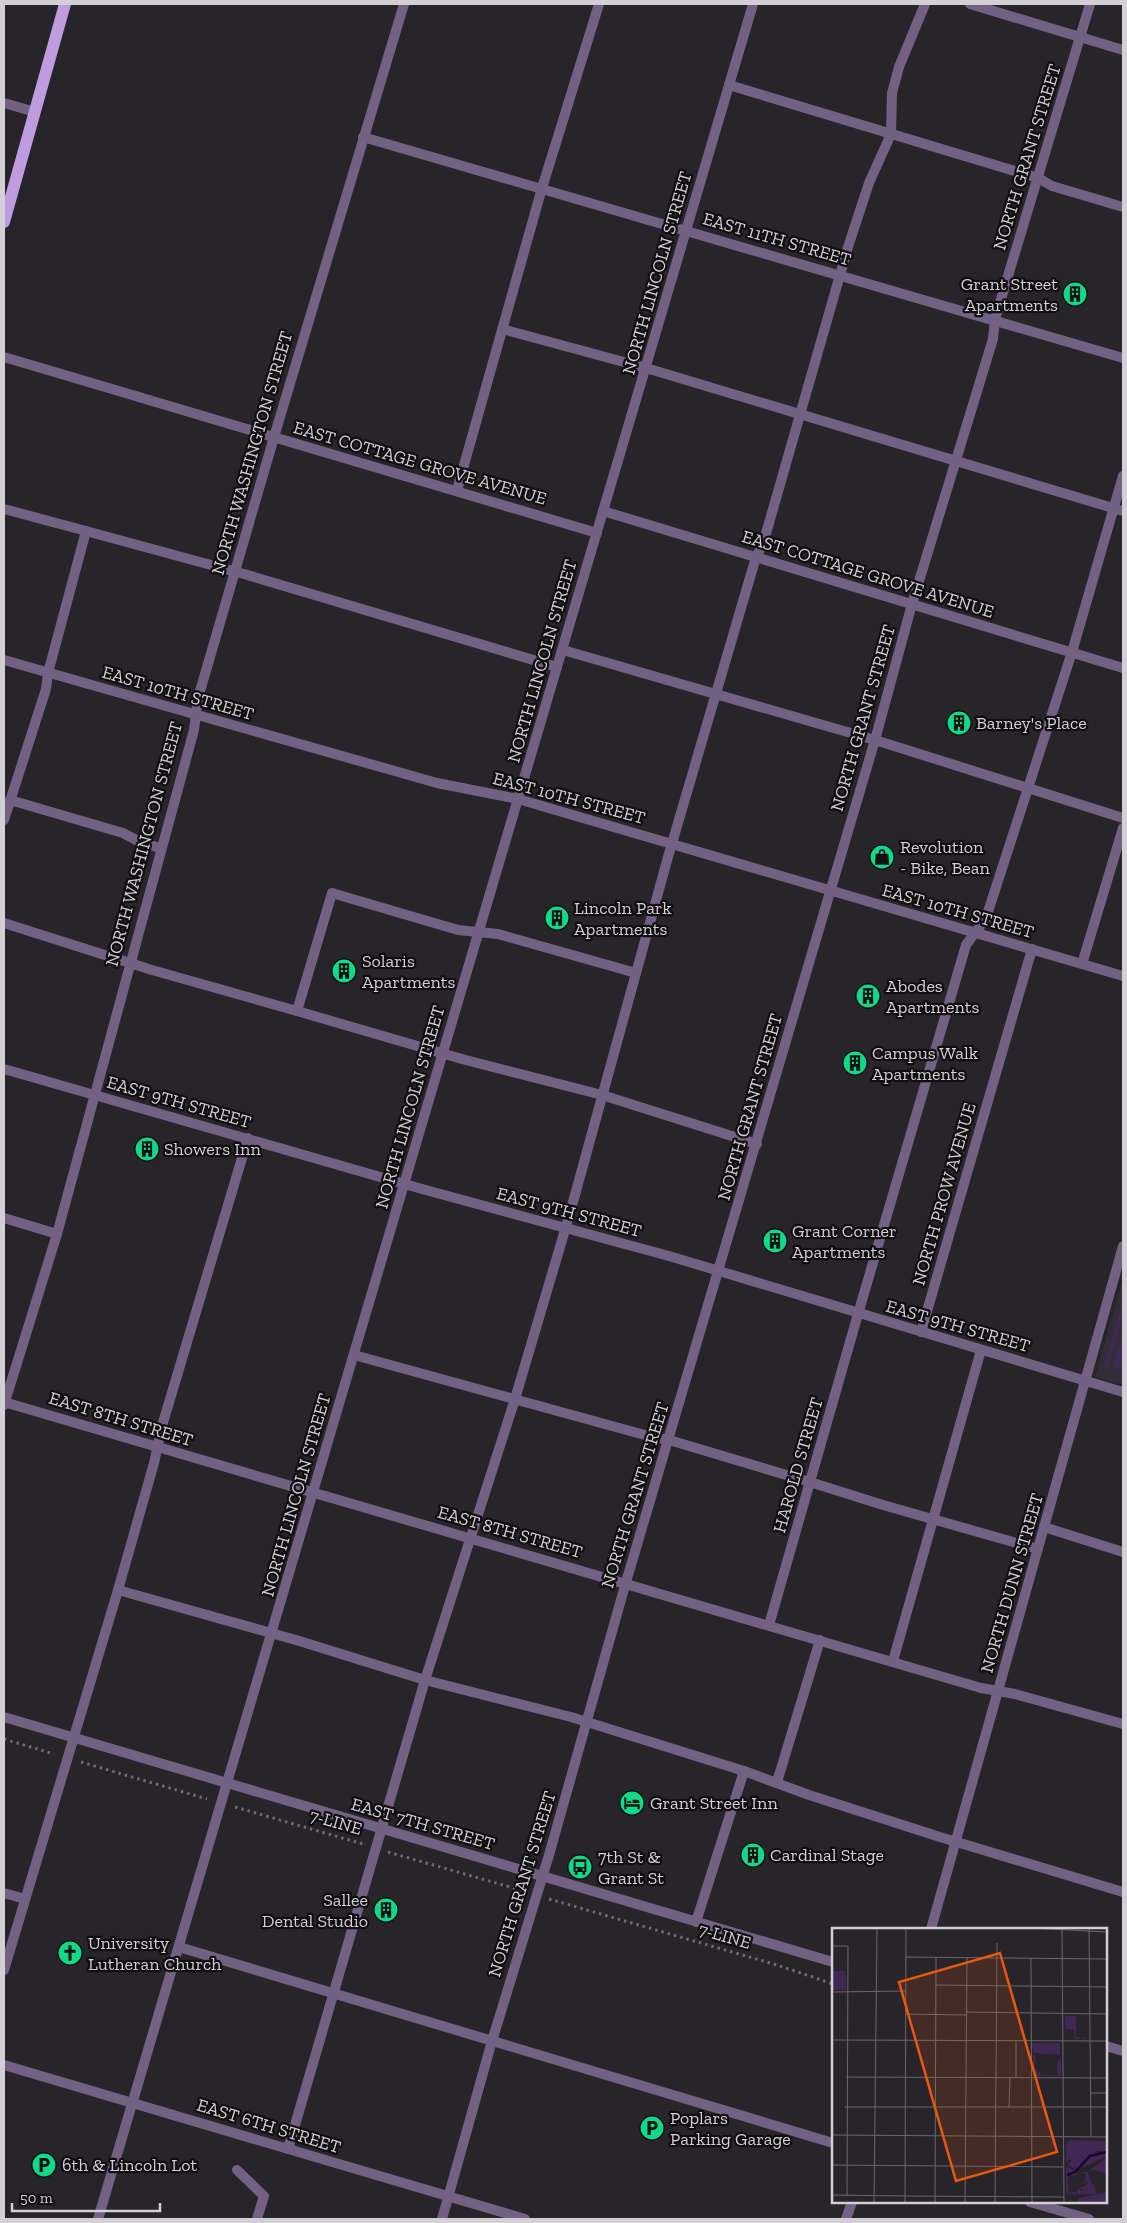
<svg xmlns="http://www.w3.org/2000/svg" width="1127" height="2223" viewBox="0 0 1127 2223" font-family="'Zilla Slab',serif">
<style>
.built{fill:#332d38}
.green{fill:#402754}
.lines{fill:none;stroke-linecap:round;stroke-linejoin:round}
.path{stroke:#6f6c71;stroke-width:3;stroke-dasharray:2.5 4;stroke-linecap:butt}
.service{stroke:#726182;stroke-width:10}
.minor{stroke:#726182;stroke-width:10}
.tertiary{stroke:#726182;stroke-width:10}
.primary{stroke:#bf9bdf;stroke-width:12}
.labels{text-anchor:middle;stroke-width:4.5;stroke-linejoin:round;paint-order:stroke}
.street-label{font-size:18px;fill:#d2d0d4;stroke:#100e11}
.poi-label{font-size:18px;fill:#d2d0d4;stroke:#100e11;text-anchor:start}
.inset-river{fill:none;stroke:#1f0033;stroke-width:2.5}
.inset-road{fill:none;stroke:#6b696e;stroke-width:1}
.view{fill:#e8590c;fill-opacity:0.15;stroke:#e8590c;stroke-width:2.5}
.inset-edge{fill:none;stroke:#d2d0d4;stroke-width:2.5}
</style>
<rect width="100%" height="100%" fill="#27242a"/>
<polygon class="built" points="1123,1278 1123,1385 1095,1377"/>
<g class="green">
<polygon points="1123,1299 1123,1313 1108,1368 1104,1367"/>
<polygon points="1123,1331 1123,1370 1113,1367"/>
</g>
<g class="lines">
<g class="path">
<polyline points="4,1739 54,1754"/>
<polyline points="81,1762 207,1799"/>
<polyline points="235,1807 363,1844"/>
<polyline points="388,1852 524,1891"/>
<polyline points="549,1899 777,1965 833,1984"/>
</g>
<g class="service">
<polyline points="729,85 1038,178 1052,186 1123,207"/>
<polyline points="502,329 646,368 1123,511"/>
<polyline points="457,490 542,188 599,4"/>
<polyline points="4,509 86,531 48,673 46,689 4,820"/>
<polyline points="86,531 244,574 557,667"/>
<polyline points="563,650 875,740 1123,818"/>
<polyline points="10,800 123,833 140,842 160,848"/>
<polyline points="4,923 152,970 297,1011"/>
<polyline points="1082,964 1123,828"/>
<polyline points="636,973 498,934 458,930 332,893 297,1011 462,1059 602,1095 757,1144"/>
<polyline points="4,1218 57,1234"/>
<polyline points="858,1314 966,945 986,918 1072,652 1123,476"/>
<polyline points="354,1355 652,1437 669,1440"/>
<polyline points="810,1482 883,1505 1038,1549"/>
<polyline points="1044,1527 1123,1552"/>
<polyline points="118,1590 296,1640 425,1680 571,1717 744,1771 809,1795 940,1837 1123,1892"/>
<polyline points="893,1661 981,1350"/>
<polyline points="777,1782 820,1640"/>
<polyline points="4,1893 25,1899"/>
<polyline points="696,1922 744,1771"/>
<polyline points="179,1947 833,2143"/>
<polyline points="4,1970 118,1590 154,1463 162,1426 248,1138"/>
<polyline points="288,2149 425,1680 515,1399 570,1213 668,857 756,557 763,544 848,247 869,183 891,134 892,93 899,67 925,4"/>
<polyline points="237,2170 264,2196 257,2219"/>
<polyline points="1030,2202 1089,2219"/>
</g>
<g class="minor">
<polyline points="970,4 1123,50"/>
<polyline points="363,137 1123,358"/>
<polyline points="4,357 597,533"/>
<polyline points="603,511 1123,668"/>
<polyline points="4,1069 422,1189 669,1256 1123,1392"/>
<polyline points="921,1332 1032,949"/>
<polyline points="4,1402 981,1688 1015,1694 1123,1724"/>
<polyline points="4,1405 57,1234 194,730 198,698 277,427 404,4"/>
<polyline points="669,1440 810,1482"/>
<polyline points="769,1625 858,1314"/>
<polyline points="4,2065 525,2219"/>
<polyline points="98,2219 753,4"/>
<polyline points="442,2219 492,2041 549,1855 626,1582 875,740 912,604 993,339 995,319 1090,4"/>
</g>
<g class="tertiary">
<polyline points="4,103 35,112"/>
<polyline points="4,660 437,783 518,799 1123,976"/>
<polyline points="4,1717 833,1962"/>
<polyline points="931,1929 1123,1246"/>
<polyline points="1106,2046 1123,2051"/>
<polyline points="846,2219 852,2202"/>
</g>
<polyline class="primary" points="4,222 65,4"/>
</g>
<defs>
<symbol id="building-disc" viewBox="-11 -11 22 22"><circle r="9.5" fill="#10d98a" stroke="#100e11"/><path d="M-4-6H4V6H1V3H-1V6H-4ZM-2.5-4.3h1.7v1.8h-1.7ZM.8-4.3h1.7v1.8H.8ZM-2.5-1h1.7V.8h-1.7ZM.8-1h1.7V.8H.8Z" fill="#111"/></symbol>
<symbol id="shop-disc" viewBox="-11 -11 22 22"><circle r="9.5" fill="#10d98a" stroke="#100e11"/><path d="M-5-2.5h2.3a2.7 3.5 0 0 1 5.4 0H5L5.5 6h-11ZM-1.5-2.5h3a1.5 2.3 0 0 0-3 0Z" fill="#111"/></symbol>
<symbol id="hotel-disc" viewBox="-11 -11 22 22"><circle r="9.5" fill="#10d98a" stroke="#100e11"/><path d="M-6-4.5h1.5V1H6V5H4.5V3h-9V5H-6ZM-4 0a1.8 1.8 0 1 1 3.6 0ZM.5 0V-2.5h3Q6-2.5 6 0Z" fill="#111"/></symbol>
<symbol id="bus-disc" viewBox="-11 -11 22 22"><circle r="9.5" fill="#10d98a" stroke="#100e11"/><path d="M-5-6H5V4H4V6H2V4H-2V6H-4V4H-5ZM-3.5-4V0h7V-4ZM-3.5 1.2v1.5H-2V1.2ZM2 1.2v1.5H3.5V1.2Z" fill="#111"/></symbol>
<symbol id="church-disc" viewBox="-11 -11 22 22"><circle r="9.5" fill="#10d98a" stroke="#100e11"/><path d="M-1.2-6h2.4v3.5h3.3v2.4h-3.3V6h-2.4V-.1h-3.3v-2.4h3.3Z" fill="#111"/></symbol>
<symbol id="parking-disc" viewBox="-11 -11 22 22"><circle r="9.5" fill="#10d98a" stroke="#100e11"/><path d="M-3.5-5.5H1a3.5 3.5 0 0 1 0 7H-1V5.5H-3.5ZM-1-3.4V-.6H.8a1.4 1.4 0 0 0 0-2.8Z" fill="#111"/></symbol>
</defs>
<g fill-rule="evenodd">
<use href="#building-disc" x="1061" y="280" width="28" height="28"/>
<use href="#building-disc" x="945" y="709" width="28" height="28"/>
<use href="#shop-disc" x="868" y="843" width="28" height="28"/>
<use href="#building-disc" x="543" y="904" width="28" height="28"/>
<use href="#building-disc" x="330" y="957" width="28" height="28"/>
<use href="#building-disc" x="854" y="982" width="28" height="28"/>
<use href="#building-disc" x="841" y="1049" width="28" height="28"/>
<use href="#building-disc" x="133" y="1135" width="28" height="28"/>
<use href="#building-disc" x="761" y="1227" width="28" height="28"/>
<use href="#hotel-disc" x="618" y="1789" width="28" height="28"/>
<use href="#building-disc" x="739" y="1841" width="28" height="28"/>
<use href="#bus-disc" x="566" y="1853" width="28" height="28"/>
<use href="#building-disc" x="372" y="1896" width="28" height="28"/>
<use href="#church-disc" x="56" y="1939" width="28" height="28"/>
<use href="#parking-disc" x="638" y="2114" width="28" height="28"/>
<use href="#parking-disc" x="30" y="2151" width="28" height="28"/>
</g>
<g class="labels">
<g class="street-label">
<text transform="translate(1027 157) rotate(-73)" y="6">NORTH GRANT STREET</text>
<text transform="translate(777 239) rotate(16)" y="6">EAST 11TH STREET</text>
<text transform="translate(657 273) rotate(-74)" y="6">NORTH LINCOLN STREET</text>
<text transform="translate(252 453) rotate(-74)" y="6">NORTH WASHINGTON STREET</text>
<text transform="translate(420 463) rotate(16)" y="6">EAST COTTAGE GROVE AVENUE</text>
<text transform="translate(868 574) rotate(17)" y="6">EAST COTTAGE GROVE AVENUE</text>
<text transform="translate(542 661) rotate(-74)" y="6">NORTH LINCOLN STREET</text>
<text transform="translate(178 693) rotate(16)" y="6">EAST 10TH STREET</text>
<text transform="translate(863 718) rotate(-74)" y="6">NORTH GRANT STREET</text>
<text transform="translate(569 798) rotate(15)" y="6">EAST 10TH STREET</text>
<text transform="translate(144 844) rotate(-75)" y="6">NORTH WASHINGTON STREET</text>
<text transform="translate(958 911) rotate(16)" y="6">EAST 10TH STREET</text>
<text transform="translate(179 1102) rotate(16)" y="6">EAST 9TH STREET</text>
<text transform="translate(410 1107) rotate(-74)" y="6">NORTH LINCOLN STREET</text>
<text transform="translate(750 1107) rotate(-74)" y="6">NORTH GRANT STREET</text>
<text transform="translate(944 1194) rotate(-74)" y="6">NORTH PROW AVENUE</text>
<text transform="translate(569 1212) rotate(15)" y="6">EAST 9TH STREET</text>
<text transform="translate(958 1326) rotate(16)" y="6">EAST 9TH STREET</text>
<text transform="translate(121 1419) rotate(17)" y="6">EAST 8TH STREET</text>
<text transform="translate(798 1465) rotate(-74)" y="6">HAROLD STREET</text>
<text transform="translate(296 1495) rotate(-74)" y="6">NORTH LINCOLN STREET</text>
<text transform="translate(635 1495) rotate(-73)" y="6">NORTH GRANT STREET</text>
<text transform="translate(510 1532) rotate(16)" y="6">EAST 8TH STREET</text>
<text transform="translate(1012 1583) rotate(-74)" y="6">NORTH DUNN STREET</text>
<text transform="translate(336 1822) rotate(16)" y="6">7-LINE</text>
<text transform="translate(423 1824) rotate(16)" y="6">EAST 7TH STREET</text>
<text transform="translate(522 1884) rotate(-73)" y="6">NORTH GRANT STREET</text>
<text transform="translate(725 1936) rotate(16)" y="6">7-LINE</text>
<text transform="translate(269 2126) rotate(17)" y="6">EAST 6TH STREET</text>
</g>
<g class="poi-label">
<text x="1058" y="290" text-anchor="end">Grant Street<tspan x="1058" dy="21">Apartments</tspan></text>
<text x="976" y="729">Barney's Place</text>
<text x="900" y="853">Revolution<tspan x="900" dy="21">- Bike, Bean</tspan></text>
<text x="574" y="914">Lincoln Park<tspan x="574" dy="21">Apartments</tspan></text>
<text x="362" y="967">Solaris<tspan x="362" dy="21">Apartments</tspan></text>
<text x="886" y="992">Abodes<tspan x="886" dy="21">Apartments</tspan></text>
<text x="872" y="1059">Campus Walk<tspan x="872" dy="21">Apartments</tspan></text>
<text x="164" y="1155">Showers Inn</text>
<text x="792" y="1237">Grant Corner<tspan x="792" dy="21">Apartments</tspan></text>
<text x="650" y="1809">Grant Street Inn</text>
<text x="770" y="1861">Cardinal Stage</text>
<text x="598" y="1863">7th St &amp;<tspan x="598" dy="21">Grant St</tspan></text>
<text x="368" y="1906" text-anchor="end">Sallee<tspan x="368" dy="21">Dental Studio</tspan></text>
<text x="88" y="1949">University<tspan x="88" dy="21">Lutheran Church</tspan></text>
<text x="670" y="2124">Poplars<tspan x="670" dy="21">Parking Garage</tspan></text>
<text x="62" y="2171">6th &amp; Lincoln Lot</text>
</g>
</g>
<g transform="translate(832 1928)">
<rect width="275" height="275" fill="#27242a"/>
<path d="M0,43h13v4l1,-3v18h-14zM233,88h11v20l6,3 3,-3v3h-10l-1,-9 -9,-1zM200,115h28v12l-27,-2zM201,127l3,1 -1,12 7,7h16l-1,-11 4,-7v19h-28zM237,212l38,1v10h-12l2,4 10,-2v3l-30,14 -10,-5 5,-5 -3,-1 -3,5v-20zM275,229v17l-12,-4 -7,2 4,14h-5v-5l-3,4 2,-11 -6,-2h8zM234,238l11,6v3h-7l-2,5 1,13 7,-1v3l-10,-2zM261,256l4,10h-20v-4h8l-7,-2zM275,264v11h-29l1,-5z" fill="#402754"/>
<path class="inset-river" d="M235,247l8,-3 15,-16 17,-4"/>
<path class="inset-road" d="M199,0l76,4M230,0l2,275M257,0l2,209M0,18h16l-1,250M73,29l202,2M199,30l1,245M103,57l172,2M0,64l73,-1M134,84l141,2M73,86l61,1M0,112l275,1M14,149l261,1M184,150v-37M258,165h17M13,179h262M177,180l1,-30M0,207l275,2M0,237l231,2M0,267l73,1M73,268l159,1M42,275l3,-275M73,275l1,-275M103,275l1,-246M133,275l2,-245M163,275l2,-260"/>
<path class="view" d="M168,25l57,199 -101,29 -57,-199z"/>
<rect width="275" height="275" class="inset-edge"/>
</g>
<rect width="1127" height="2223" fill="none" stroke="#d2d0d4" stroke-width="10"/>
<path d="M12 2203v8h148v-8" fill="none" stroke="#d2d0d4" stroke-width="2.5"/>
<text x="20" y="2203" font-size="15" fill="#d2d0d4" stroke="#100e11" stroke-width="4" paint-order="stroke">50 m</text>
</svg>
